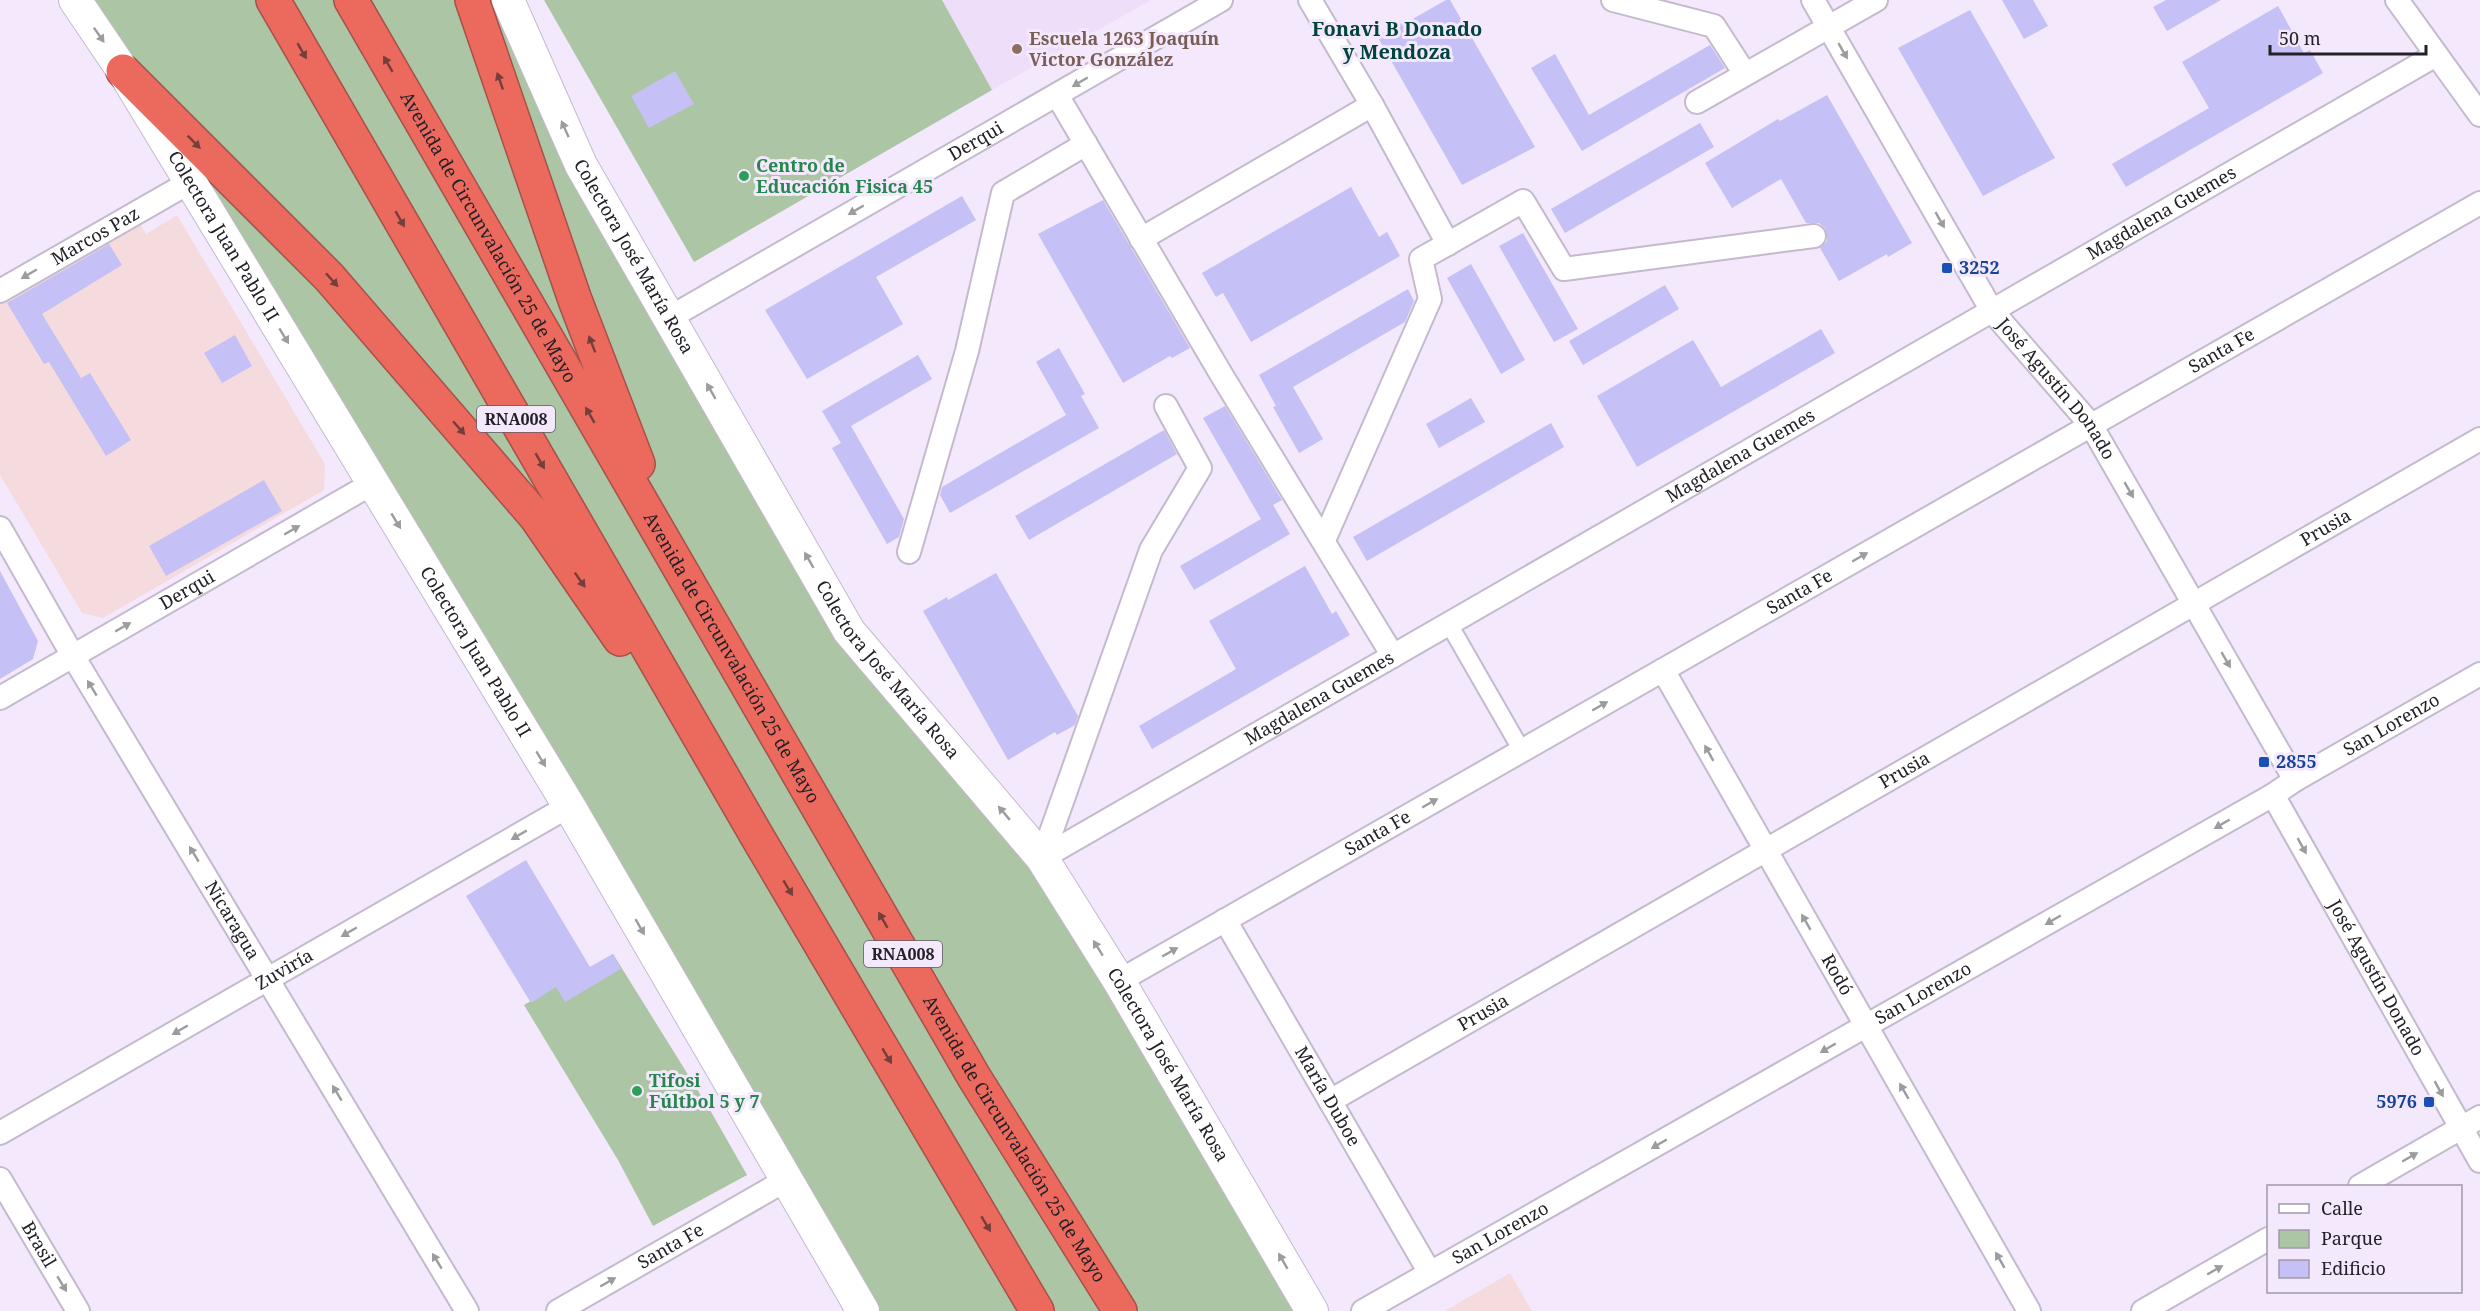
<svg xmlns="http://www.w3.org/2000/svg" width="2480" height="1311" viewBox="0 0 2480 1311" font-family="'Noto Serif',serif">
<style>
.industrial{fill:#f6dbde}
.built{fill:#efdefa}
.green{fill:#acc5a4}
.building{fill:#c5c0f5}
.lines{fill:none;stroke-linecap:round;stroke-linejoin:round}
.pedestrian-casing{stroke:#c5b9cd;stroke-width:20}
.minor-casing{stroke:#c5b9cd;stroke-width:26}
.secondary-casing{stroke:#c5b9cd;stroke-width:34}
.motorway-casing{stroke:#a6504a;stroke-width:36}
.pedestrian{stroke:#fff;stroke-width:16}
.minor{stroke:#fff;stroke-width:22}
.secondary{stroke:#fff;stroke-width:32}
.motorway{stroke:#ec6a5d;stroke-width:33}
.oneway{fill:#9c9b9e}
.oneway2{fill:#743e3d}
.education-dot{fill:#8d6e63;stroke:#f4e8fc;stroke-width:2}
.leisure-dot{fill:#2e9e5b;stroke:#f4e8fc;stroke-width:2}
.transit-dot{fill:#1a4fb4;stroke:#f4e8fc;stroke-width:2}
.labels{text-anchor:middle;stroke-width:6;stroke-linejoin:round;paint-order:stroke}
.shield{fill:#f4e8fc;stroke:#625c67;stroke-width:1.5}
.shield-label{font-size:16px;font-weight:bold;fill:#242027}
.education-label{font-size:18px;font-weight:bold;fill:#785e54;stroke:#f4e8fc;text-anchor:start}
.street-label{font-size:18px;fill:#242027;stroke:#f4e8fc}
.leisure-label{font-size:18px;font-weight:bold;fill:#27864d;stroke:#f4e8fc;text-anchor:start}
.transit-label{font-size:18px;font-weight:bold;fill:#164399;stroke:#f4e8fc;text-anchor:start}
.neighbourhood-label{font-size:20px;font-weight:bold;fill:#02433d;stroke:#f4e8fc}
</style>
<rect width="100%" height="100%" fill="#f4e8fc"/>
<g class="industrial">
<polygon points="177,215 325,464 324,490 103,618 82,613 0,475 0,302 138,220 146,234"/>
<polygon points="1510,1273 1532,1311 1445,1311"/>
</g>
<polygon class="built" points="942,0 1151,0 992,90"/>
<g class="green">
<polygon points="75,0 508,0 849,631 1042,858 1312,1311 863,1311"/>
<polygon points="544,0 942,0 992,90 694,262"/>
<polygon points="613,954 710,1110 747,1175 653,1226 618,1160 524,1005"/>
</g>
<g class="building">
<polygon points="1446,0 1450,0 1535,147 1462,185 1377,36 1401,23 1402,25"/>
<polygon points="2002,0 2033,0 2048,26 2024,39"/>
<polygon points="2166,0 2221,0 2167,31 2153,7"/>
<polygon points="2278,6 2304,53 2310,50 2323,73 2126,187 2112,164 2209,108 2182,62"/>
<polygon points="1970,10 2055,158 1983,196 1898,48"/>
<polygon points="1710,45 1725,68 1582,151 1531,68 1555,54 1589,115"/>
<polygon points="675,71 694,104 649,128 631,96"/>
<polygon points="1827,95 1912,243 1888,257 1887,254 1839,281 1820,248 1827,241 1825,228 1819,223 1806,223 1781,179 1732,208 1705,163 1778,119 1780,121"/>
<polygon points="1700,123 1714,147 1565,233 1551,209"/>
<polygon points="1351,187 1379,237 1387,232 1400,256 1251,342 1223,293 1216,297 1202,273"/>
<polygon points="962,196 976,220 876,277 903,324 807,379 765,310"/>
<polygon points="1103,200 1190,348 1172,358 1170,356 1123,383 1038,234"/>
<polygon points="1523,233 1578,329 1554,342 1499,246"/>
<polygon points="109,244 122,265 42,314 81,378 90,373 131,440 106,456 49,362 44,364 7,303"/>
<polygon points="1471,264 1525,360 1501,374 1447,278"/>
<polygon points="1665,285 1679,309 1583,365 1569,341"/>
<polygon points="1408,289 1414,301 1405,322 1293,387 1323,439 1299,453 1273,407 1276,406 1259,375"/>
<polygon points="1821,329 1835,353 1637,467 1597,396 1693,340 1721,387"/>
<polygon points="235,335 252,366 222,383 204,353"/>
<polygon points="1059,348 1085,394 1081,396 1099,428 950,513 940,495 942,487 1066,415 1036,362"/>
<polygon points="918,355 932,379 851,426 904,519 899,537 887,544 832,448 841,443 822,411"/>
<polygon points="1471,398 1485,422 1439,448 1426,424"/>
<polygon points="1225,406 1282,500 1273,505 1290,534 1194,590 1180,566 1261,519 1203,418"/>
<polygon points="1551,423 1564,447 1367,561 1353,537"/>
<polygon points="1164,430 1177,454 1029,540 1015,516"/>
<polygon points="264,480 282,511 166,576 149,546"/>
<polygon points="1305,566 1332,614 1336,611 1350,635 1152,749 1139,726 1236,669 1209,621"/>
<polygon points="0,571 38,641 33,659 0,679"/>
<polygon points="996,573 1078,716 1075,725 1057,735 1055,732 1008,760 923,611 947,597 948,600"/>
<polygon points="526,860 590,967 613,954 621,969 565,1002 556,987 531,1003 466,896"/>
</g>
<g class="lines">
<defs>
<polyline id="pedestrian" points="1449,624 1522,751"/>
<g id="minor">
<polyline points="1310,0 1372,105 1448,244"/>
<polyline points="1613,0 1714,26 1745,74"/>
<path id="s1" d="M1813,0l179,311 99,114 204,355"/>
<polyline points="2397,0 2480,115"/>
<polyline points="1057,95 1221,374 1393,656"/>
<polyline points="1697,102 1876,0"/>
<polyline points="1141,239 1372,105"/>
<path id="s2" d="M0,291l190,-109"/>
<path id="s3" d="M669,318l552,-318"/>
<path id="s4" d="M0,528l73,128 394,655"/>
<polyline points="1324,540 1430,299 1421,259 1523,201 1564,269 1814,236"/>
<polyline points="909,552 967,351 1003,193 1086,144"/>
<path id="s5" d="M1663,670l366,641"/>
<path id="s6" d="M0,698l373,-215"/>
<path id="s7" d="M2273,795l207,366"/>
<path id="s8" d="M1042,858l1394,-803"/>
<polyline points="1042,858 1151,550 1200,468 1166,406"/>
<path id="s9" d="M1225,920l205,353"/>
<path id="s10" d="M1119,981l1361,-778"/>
<path id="s11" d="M1330,1101l1150,-662"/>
<path id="s12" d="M0,1133l569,-327"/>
<path id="s13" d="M0,1179l78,132"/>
<polyline points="2360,1186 2480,1117"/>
<path id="s14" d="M558,1311l228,-131"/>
<path id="s15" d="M1363,1311l910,-516 22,-15 185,-106"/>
<polyline points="2143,1311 2268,1239"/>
</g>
<g id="secondary">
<path id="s16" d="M75,0l48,71 446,735 294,505"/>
<path id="s17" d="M508,0l73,165 268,466 193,227 77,123 193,330"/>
</g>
<g id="motorway">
<polyline points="273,0 758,838 1037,1311"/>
<path id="s18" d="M351,0l623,1077 146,234"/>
<polyline points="472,0 575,300 638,464"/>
<polyline points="123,71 329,277 536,517 620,639"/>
</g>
</defs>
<use href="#pedestrian" class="pedestrian-casing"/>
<use href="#minor" class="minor-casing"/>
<use href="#secondary" class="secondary-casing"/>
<use href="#motorway" class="motorway-casing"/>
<use href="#pedestrian" class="pedestrian"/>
<use href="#minor" class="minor"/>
<use href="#secondary" class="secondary"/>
<use href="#motorway" class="motorway"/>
</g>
<defs><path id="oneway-solid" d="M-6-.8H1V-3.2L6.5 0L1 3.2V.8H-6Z" transform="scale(1.5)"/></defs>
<g class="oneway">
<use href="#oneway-solid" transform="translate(99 35) rotate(55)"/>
<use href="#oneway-solid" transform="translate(1843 51) rotate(60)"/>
<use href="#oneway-solid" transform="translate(1080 82) rotate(150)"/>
<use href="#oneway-solid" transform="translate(565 129) rotate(-114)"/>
<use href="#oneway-solid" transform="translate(856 210) rotate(150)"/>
<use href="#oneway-solid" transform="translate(1940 220) rotate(60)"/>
<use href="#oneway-solid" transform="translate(29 274) rotate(150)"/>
<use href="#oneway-solid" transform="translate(284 336) rotate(59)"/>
<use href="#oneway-solid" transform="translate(711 391) rotate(-120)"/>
<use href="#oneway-solid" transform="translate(2129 490) rotate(60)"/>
<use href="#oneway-solid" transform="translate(396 521) rotate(59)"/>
<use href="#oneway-solid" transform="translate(292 530) rotate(-30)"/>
<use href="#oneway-solid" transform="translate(1860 557) rotate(-30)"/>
<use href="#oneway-solid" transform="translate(809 560) rotate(-120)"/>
<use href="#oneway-solid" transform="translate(123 627) rotate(-30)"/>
<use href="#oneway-solid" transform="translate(2226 660) rotate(60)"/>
<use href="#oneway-solid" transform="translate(92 688) rotate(-121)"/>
<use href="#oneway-solid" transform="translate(1600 706) rotate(-30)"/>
<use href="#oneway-solid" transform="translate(1709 753) rotate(-119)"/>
<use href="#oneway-solid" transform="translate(541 759) rotate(59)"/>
<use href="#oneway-solid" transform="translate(1430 803) rotate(-30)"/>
<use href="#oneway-solid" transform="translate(1004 813) rotate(-130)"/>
<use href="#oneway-solid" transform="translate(2222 824) rotate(150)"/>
<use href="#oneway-solid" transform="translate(519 835) rotate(150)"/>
<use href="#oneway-solid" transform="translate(2302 846) rotate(61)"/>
<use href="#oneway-solid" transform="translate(194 854) rotate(-121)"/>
<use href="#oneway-solid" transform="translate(2053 920) rotate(150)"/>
<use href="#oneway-solid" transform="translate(1806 922) rotate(-120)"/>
<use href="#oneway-solid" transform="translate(640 927) rotate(60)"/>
<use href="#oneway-solid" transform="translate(349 932) rotate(150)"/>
<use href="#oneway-solid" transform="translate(1098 948) rotate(-122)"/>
<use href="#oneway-solid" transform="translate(1170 952) rotate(-30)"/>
<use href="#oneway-solid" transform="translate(180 1030) rotate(150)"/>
<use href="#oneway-solid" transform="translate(1828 1048) rotate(150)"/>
<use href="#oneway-solid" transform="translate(2439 1089) rotate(61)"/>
<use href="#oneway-solid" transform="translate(1904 1091) rotate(-120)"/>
<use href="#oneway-solid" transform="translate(337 1093) rotate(-121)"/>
<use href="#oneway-solid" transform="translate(1659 1144) rotate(150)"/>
<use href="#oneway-solid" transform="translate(2410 1157) rotate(-30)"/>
<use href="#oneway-solid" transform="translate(2000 1260) rotate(-120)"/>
<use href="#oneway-solid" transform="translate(437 1261) rotate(-121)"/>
<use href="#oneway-solid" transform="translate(1283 1261) rotate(-120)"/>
<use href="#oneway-solid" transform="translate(2215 1270) rotate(-30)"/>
<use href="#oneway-solid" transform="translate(608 1282) rotate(-30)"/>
<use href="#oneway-solid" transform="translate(62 1284) rotate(59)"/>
</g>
<g class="oneway2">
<use href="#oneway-solid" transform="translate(302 51) rotate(60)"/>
<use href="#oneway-solid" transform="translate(388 64) rotate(-120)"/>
<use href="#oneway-solid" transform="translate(500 81) rotate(-109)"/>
<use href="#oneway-solid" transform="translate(194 142) rotate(45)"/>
<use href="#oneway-solid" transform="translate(400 219) rotate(60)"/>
<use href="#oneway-solid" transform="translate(332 280) rotate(48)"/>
<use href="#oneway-solid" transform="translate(592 344) rotate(-111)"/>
<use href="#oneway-solid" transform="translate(590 415) rotate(-120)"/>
<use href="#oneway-solid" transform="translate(459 428) rotate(49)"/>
<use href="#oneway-solid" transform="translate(540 461) rotate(60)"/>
<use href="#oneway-solid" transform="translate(580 580) rotate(55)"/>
<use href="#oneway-solid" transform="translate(788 888) rotate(59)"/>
<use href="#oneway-solid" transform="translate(883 920) rotate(-120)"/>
<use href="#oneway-solid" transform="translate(887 1056) rotate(59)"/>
<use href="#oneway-solid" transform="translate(986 1224) rotate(59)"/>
</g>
<circle class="education-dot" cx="1017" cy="49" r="6"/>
<g class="leisure-dot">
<circle cx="744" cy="176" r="6"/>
<circle cx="637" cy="1091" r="6"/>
</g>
<g class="transit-dot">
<rect x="1941" y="262" width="12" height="12" rx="3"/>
<rect x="2258" y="756" width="12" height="12" rx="3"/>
<rect x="2423" y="1096" width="12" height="12" rx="3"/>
</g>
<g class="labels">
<g class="shield">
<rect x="477" y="406" width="78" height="26" rx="4.5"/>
<rect x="864" y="941" width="78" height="26" rx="4.5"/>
</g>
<g class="shield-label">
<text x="516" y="425">RNA008</text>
<text x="903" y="960">RNA008</text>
</g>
<g class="education-label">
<text x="1029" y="45">Escuela 1263 Joaquín<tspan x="1029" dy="21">Victor González</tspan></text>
</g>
<g class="street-label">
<text dy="6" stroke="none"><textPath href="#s3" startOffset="354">Derqui</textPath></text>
<text dy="6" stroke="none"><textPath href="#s8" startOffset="1292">Magdalena Guemes</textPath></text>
<text dy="6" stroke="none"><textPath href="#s16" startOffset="279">Colectora Juan Pablo II</textPath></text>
<text dy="6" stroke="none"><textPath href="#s2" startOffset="110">Marcos Paz</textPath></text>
<text dy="6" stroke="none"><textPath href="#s18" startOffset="274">Avenida de Circunvalación 25 de Mayo</textPath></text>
<text dy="6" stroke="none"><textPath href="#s17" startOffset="286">Colectora José María Rosa</textPath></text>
<text dy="6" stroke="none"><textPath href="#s10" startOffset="1270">Santa Fe</textPath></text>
<text dy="6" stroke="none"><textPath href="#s1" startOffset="460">José Agustín Donado</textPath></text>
<text dy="6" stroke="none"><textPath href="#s8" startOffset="806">Magdalena Guemes</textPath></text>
<text dy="6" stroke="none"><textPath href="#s11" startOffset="1149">Prusia</textPath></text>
<text dy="6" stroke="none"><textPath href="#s6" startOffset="216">Derqui</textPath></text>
<text dy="6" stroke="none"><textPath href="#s10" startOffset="784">Santa Fe</textPath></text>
<text dy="6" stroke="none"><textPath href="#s16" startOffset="765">Colectora Juan Pablo II</textPath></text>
<text dy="6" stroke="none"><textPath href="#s18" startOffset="760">Avenida de Circunvalación 25 de Mayo</textPath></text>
<text dy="6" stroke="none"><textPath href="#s17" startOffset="772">Colectora José María Rosa</textPath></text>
<text dy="6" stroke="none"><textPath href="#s8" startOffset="320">Magdalena Guemes</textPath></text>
<text dy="6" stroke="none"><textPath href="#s15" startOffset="1184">San Lorenzo</textPath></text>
<text dy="6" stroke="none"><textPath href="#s11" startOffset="663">Prusia</textPath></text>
<text dy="6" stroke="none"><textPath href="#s10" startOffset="298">Santa Fe</textPath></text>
<text dy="6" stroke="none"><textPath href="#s4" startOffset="456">Nicaragua</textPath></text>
<text dy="6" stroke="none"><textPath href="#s12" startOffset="328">Zuviría</textPath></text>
<text dy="6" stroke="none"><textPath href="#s5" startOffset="351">Rodó</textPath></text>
<text dy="6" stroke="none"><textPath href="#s7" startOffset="210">José Agustín Donado</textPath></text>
<text dy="6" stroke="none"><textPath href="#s15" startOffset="644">San Lorenzo</textPath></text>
<text dy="6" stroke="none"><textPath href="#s11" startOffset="177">Prusia</textPath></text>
<text dy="6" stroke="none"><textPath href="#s17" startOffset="1258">Colectora José María Rosa</textPath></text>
<text dy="6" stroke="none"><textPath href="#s9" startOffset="204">María Duboe</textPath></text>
<text dy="6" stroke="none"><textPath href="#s18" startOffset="1318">Avenida de Circunvalación 25 de Mayo</textPath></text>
<text dy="6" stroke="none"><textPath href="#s15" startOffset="158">San Lorenzo</textPath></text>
<text dy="6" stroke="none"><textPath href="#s13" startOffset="76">Brasil</textPath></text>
<text dy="6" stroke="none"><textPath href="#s14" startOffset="130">Santa Fe</textPath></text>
</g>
<g class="leisure-label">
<text x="756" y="172">Centro de<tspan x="756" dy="21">Educación Fisica 45</tspan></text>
<text x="649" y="1087">Tifosi<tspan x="649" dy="21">Fúltbol 5 y 7</tspan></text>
</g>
<g class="transit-label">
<text x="1959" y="274">3252</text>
<text x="2276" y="768">2855</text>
<text x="2417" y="1108" text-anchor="end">5976</text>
</g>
<g class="neighbourhood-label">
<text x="1397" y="36">Fonavi B Donado<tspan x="1397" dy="23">y Mendoza</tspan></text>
</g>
</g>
<rect x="2267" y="1185" width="195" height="108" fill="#f4e8fc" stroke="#a198a7" stroke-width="1.5"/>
<rect x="2279" y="1204" width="30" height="9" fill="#ffffff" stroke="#a198a7" stroke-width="1.5"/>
<text x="2321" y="1215" font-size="18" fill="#242027">Calle</text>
<rect x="2279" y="1230" width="30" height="18" fill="#acc5a4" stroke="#a198a7" stroke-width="1.5"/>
<text x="2321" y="1245" font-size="18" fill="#242027">Parque</text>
<rect x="2279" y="1260" width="30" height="18" fill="#c5c0f5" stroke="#a198a7" stroke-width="1.5"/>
<text x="2321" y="1275" font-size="18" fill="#242027">Edificio</text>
<path d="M2270 45v9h156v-9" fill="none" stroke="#242027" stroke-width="3"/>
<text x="2279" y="45" font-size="18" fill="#242027" stroke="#f4e8fc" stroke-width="4.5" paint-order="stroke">50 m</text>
</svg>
